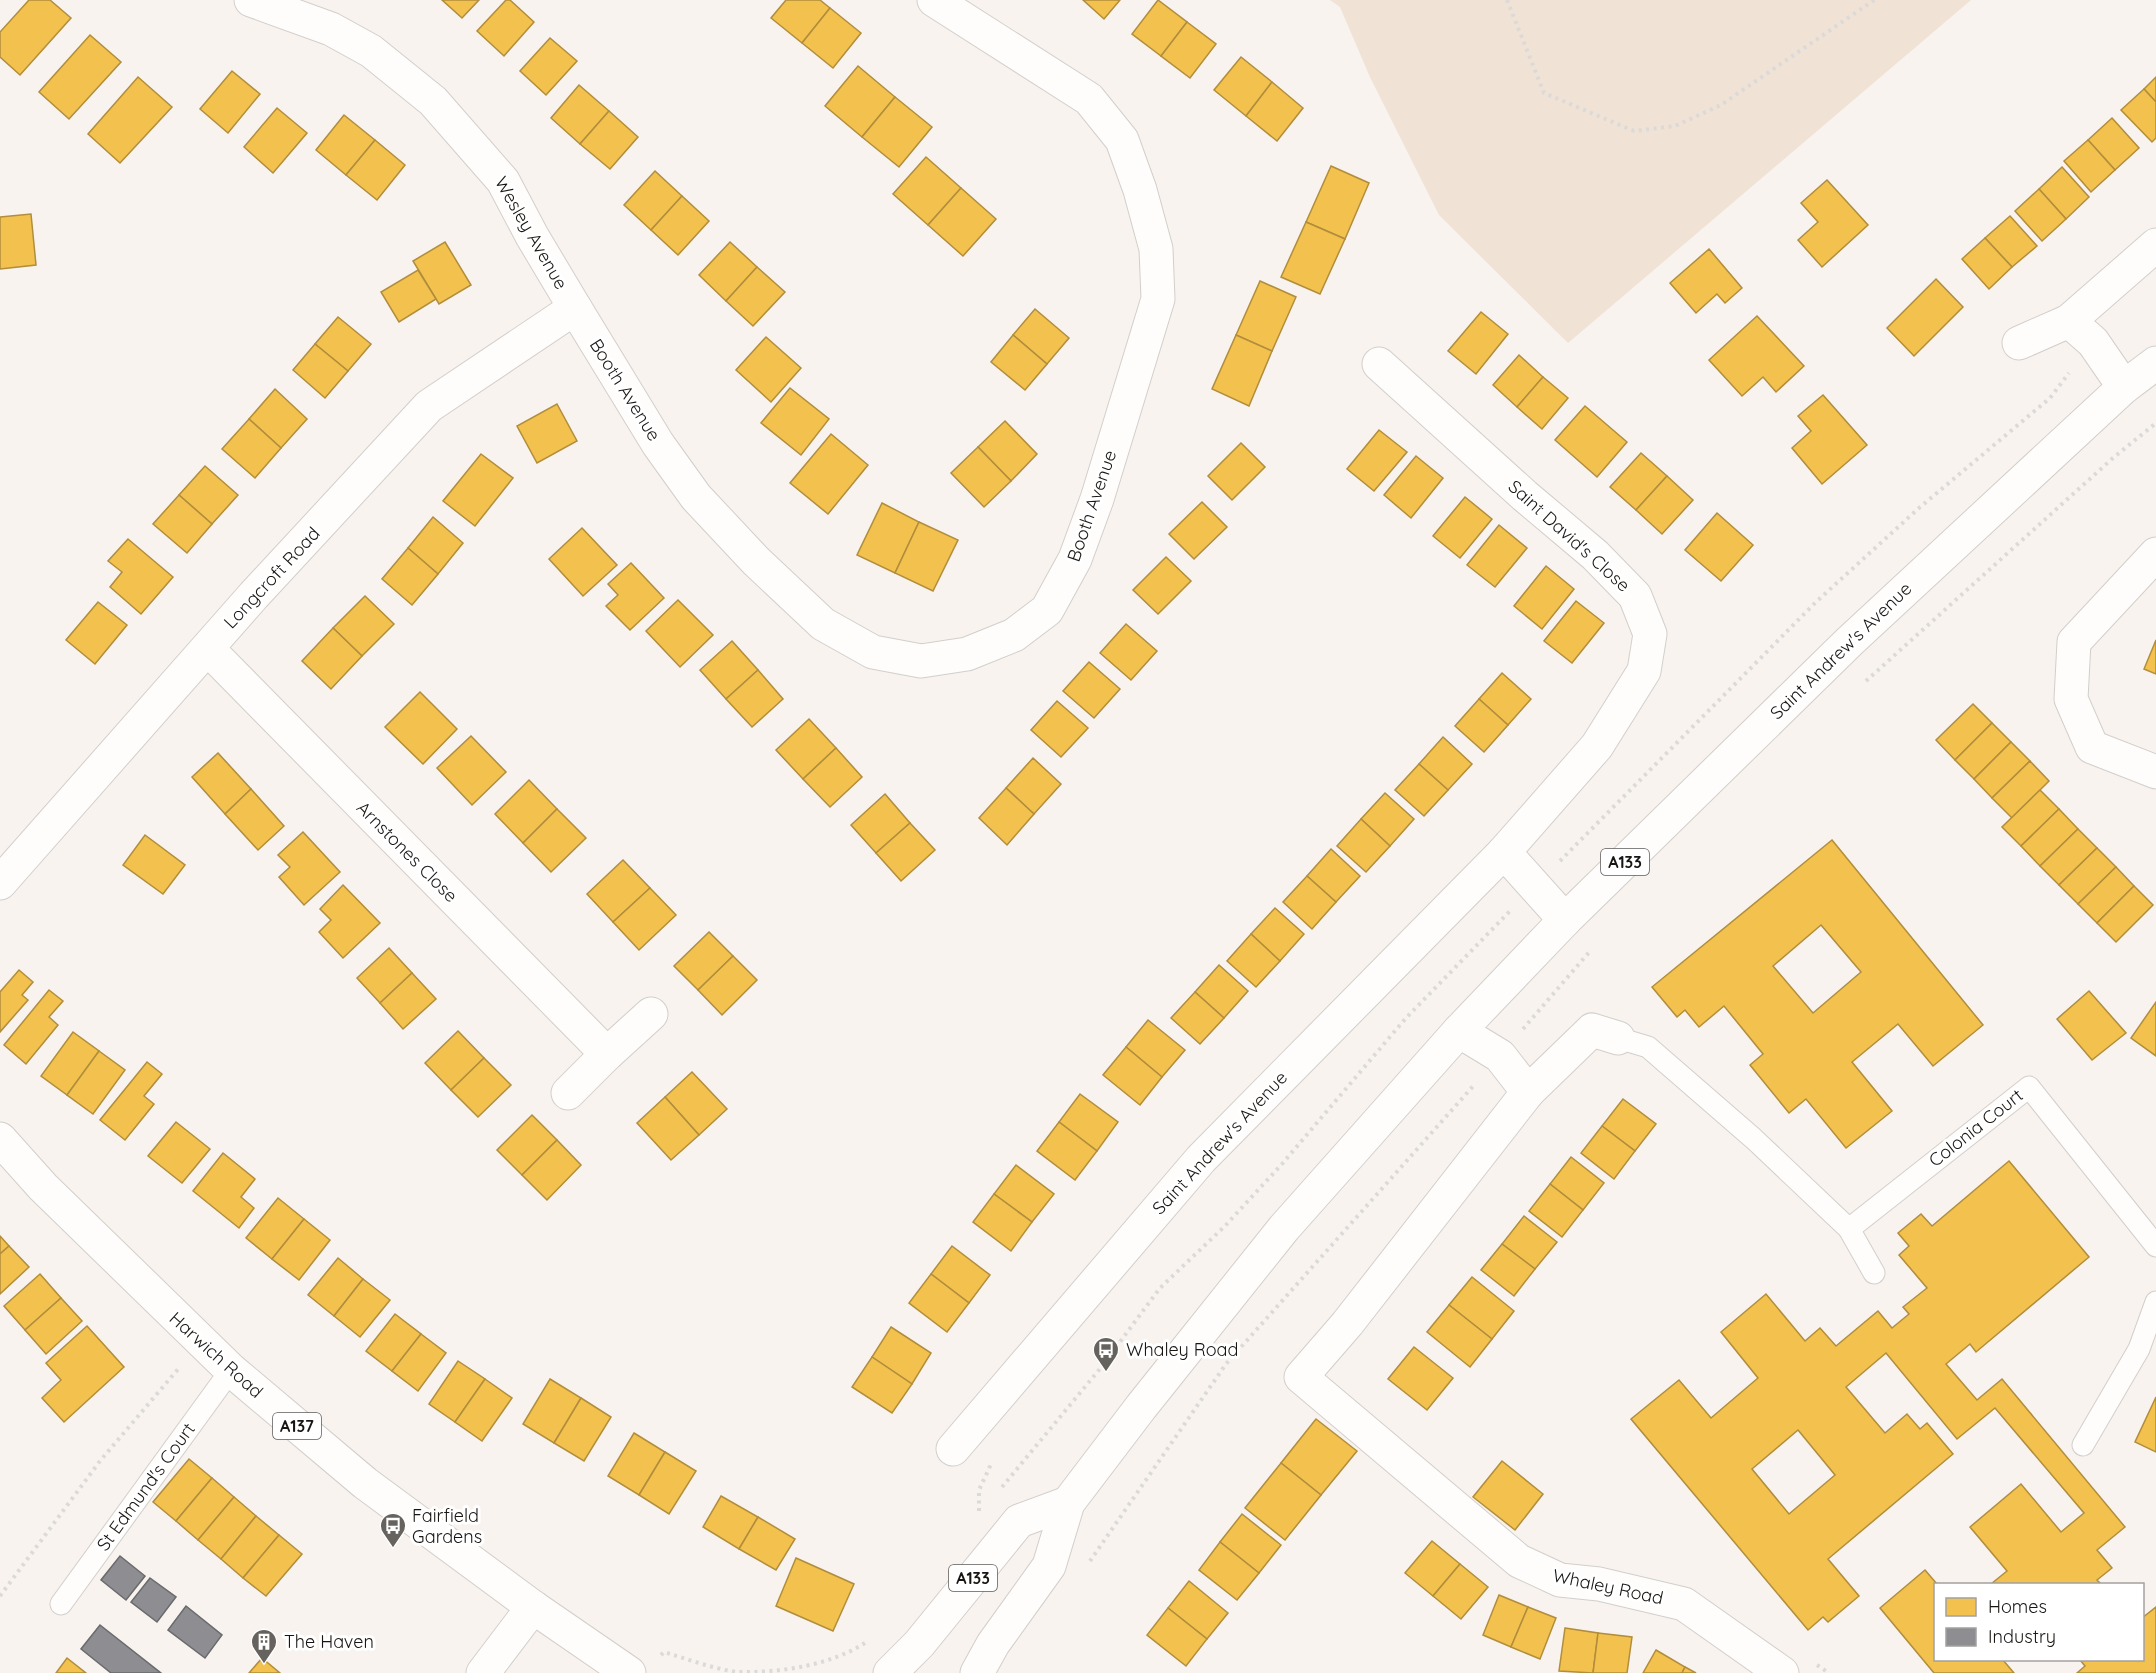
<svg xmlns="http://www.w3.org/2000/svg" width="2156" height="1673" viewBox="0 0 2156 1673" font-family="Quicksand,sans-serif">
<style>
.green{fill:#f0e2d4}
.homes{fill:#f2c14e;stroke:#b18d3c;stroke-width:1.5;fill-rule:evenodd}
.industry{fill:#8d8d92;stroke:#6a696c;stroke-width:1.5}
.lines{fill:none;stroke-linecap:round;stroke-linejoin:round}
.service-casing{stroke:#d2cfcb;stroke-width:23}
.minor-casing{stroke:#d2cfcb;stroke-width:35}
.primary-casing{stroke:#d2cfcb;stroke-width:35}
.path{stroke:#dbdad9;stroke-width:4;stroke-dasharray:3 4.5;stroke-linecap:butt}
.service{stroke:#fefdfc;stroke-width:21}
.minor{stroke:#fefdfc;stroke-width:33}
.primary{stroke:#fefdfc;stroke-width:33}
.labels{text-anchor:middle;stroke-width:6;stroke-linejoin:round;paint-order:stroke}
.shield{fill:#fff;stroke:#5d5b59;stroke-width:1.5}
.shield-label{font-size:16px;font-weight:bold;fill:#181512}
.street-label{font-size:18px;fill:#181512;stroke:#fff}
.poi-label{font-size:18px;fill:#181512;stroke:#fff;text-anchor:start}
</style>
<rect width="100%" height="100%" fill="#f8f3ee"/>
<polygon class="green" points="1330,0 1971,0 1568,343 1439,215 1370,77 1340,7"/>
<g class="homes">
<polygon points="29,0 50,0 71,18 20,75 0,57 0,32"/>
<polygon points="442,0 479,0 462,18"/>
<polygon points="506,0 510,0 534,22 504,56 477,31"/>
<polygon points="786,0 820,0 830,8 802,43 771,18"/>
<polygon points="1083,0 1120,0 1104,19"/>
<polygon points="1158,0 1187,22 1161,56 1132,34"/>
<polygon points="830,8 861,33 833,68 802,43"/>
<polygon points="1187,22 1216,44 1190,78 1161,56"/>
<polygon points="90,35 121,62 69,119 39,92"/>
<polygon points="550,38 577,61 546,95 520,71"/>
<polygon points="1241,57 1272,82 1246,116 1214,90"/>
<polygon points="858,66 895,97 862,137 825,106"/>
<polygon points="232,71 260,94 228,133 200,109"/>
<polygon points="138,77 172,107 120,163 88,134"/>
<polygon points="2156,77 2156,102 2144,89"/>
<polygon points="1272,82 1303,108 1277,141 1246,116"/>
<polygon points="579,85 609,111 580,144 551,118"/>
<polygon points="2144,89 2156,102 2156,138 2152,142 2121,110"/>
<polygon points="895,97 932,127 899,167 862,137"/>
<polygon points="277,108 307,133 273,173 244,147"/>
<polygon points="609,111 638,137 610,169 580,144"/>
<polygon points="344,115 375,140 346,175 316,150"/>
<polygon points="2112,118 2139,148 2115,170 2088,140"/>
<polygon points="375,140 405,165 377,200 346,175"/>
<polygon points="2088,140 2115,170 2091,192 2064,161"/>
<polygon points="926,157 961,188 928,225 893,194"/>
<polygon points="1331,166 1369,183 1345,239 1306,222"/>
<polygon points="2062,167 2089,197 2066,219 2039,189"/>
<polygon points="655,171 682,196 651,230 624,205"/>
<polygon points="1827,180 1868,225 1822,267 1798,240 1818,222 1801,203"/>
<polygon points="961,188 996,219 963,256 928,225"/>
<polygon points="2039,189 2066,219 2042,241 2015,211"/>
<polygon points="682,196 709,221 678,255 651,230"/>
<polygon points="31,214 36,265 0,269 0,217"/>
<polygon points="2010,216 2037,246 2012,267 1985,238"/>
<polygon points="1306,222 1345,239 1320,294 1281,277"/>
<polygon points="1985,238 2012,267 1989,289 1962,259"/>
<polygon points="445,242 471,285 439,304 413,261"/>
<polygon points="730,242 757,267 726,301 699,275"/>
<polygon points="1709,249 1742,288 1725,303 1717,294 1696,313 1670,283"/>
<polygon points="757,267 785,292 753,326 726,301"/>
<polygon points="418,270 436,299 399,322 381,292"/>
<polygon points="1936,279 1963,307 1914,356 1887,328"/>
<polygon points="1260,281 1296,297 1272,351 1236,335"/>
<polygon points="1035,309 1069,338 1047,364 1013,335"/>
<polygon points="1481,312 1508,334 1476,374 1448,351"/>
<polygon points="1757,316 1804,366 1776,392 1763,377 1742,396 1709,360"/>
<polygon points="338,317 371,344 348,371 315,344"/>
<polygon points="1013,335 1047,364 1025,390 991,362"/>
<polygon points="1236,335 1272,351 1249,406 1212,389"/>
<polygon points="766,337 801,368 771,402 736,370"/>
<polygon points="315,344 348,371 325,398 293,370"/>
<polygon points="1519,355 1543,377 1517,407 1493,385"/>
<polygon points="1543,377 1568,398 1542,429 1517,407"/>
<polygon points="790,388 829,419 801,455 761,423"/>
<polygon points="275,389 307,419 281,448 249,419"/>
<polygon points="1823,395 1867,445 1822,484 1792,448 1811,431 1798,416"/>
<polygon points="557,404 577,441 537,463 517,426"/>
<polygon points="1585,406 1627,442 1597,477 1555,440"/>
<polygon points="249,419 281,448 255,478 222,449"/>
<polygon points="1005,421 1037,454 1011,481 978,447"/>
<polygon points="1379,430 1407,452 1374,491 1347,469"/>
<polygon points="831,434 868,465 828,514 790,483"/>
<polygon points="1241,443 1265,467 1232,500 1208,476"/>
<polygon points="978,447 1011,481 984,507 951,473"/>
<polygon points="1641,453 1667,476 1636,510 1610,487"/>
<polygon points="481,454 513,478 475,526 443,501"/>
<polygon points="1416,456 1443,478 1411,518 1384,495"/>
<polygon points="205,466 238,495 212,524 179,495"/>
<polygon points="1667,476 1693,500 1662,534 1636,510"/>
<polygon points="179,495 212,524 187,553 153,524"/>
<polygon points="1465,497 1492,519 1460,558 1433,536"/>
<polygon points="1202,502 1227,527 1194,559 1169,534"/>
<polygon points="882,503 919,522 895,573 857,555"/>
<polygon points="1717,513 1753,545 1721,581 1685,550"/>
<polygon points="433,517 463,543 438,574 408,548"/>
<polygon points="919,522 958,540 933,591 895,573"/>
<polygon points="1499,525 1527,548 1495,587 1467,565"/>
<polygon points="582,528 617,565 583,596 549,559"/>
<polygon points="128,539 173,577 141,614 110,587 122,572 108,561"/>
<polygon points="408,548 438,574 412,605 382,579"/>
<polygon points="1166,557 1191,581 1158,614 1133,590"/>
<polygon points="631,563 664,598 630,630 606,606 618,595 608,584"/>
<polygon points="1546,566 1574,589 1542,629 1514,606"/>
<polygon points="365,596 394,624 362,656 333,628"/>
<polygon points="678,600 713,635 680,667 646,631"/>
<polygon points="1576,601 1604,623 1572,663 1544,641"/>
<polygon points="98,602 127,625 95,664 66,640"/>
<polygon points="1126,624 1157,651 1131,680 1100,653"/>
<polygon points="333,628 362,656 331,689 302,661"/>
<polygon points="2156,640 2156,674 2144,669"/>
<polygon points="732,641 758,670 726,699 700,670"/>
<polygon points="1089,662 1120,689 1094,718 1063,691"/>
<polygon points="758,670 783,699 752,727 726,699"/>
<polygon points="1502,673 1531,699 1508,725 1479,699"/>
<polygon points="420,692 457,729 423,764 385,727"/>
<polygon points="1479,699 1508,725 1484,752 1455,726"/>
<polygon points="1057,701 1088,728 1061,757 1031,730"/>
<polygon points="1973,704 1992,723 1955,760 1936,740"/>
<polygon points="809,719 836,748 803,779 776,750"/>
<polygon points="1992,723 2011,742 1974,779 1955,760"/>
<polygon points="471,736 506,772 472,805 437,768"/>
<polygon points="1443,737 1472,764 1448,790 1419,764"/>
<polygon points="2011,742 2030,761 1992,798 1974,779"/>
<polygon points="836,748 862,777 830,807 803,779"/>
<polygon points="218,753 251,789 225,814 192,777"/>
<polygon points="1033,758 1061,784 1034,814 1006,788"/>
<polygon points="2030,761 2049,781 2012,818 1992,798"/>
<polygon points="1419,764 1448,790 1424,816 1395,790"/>
<polygon points="529,780 557,809 523,843 495,814"/>
<polygon points="1006,788 1034,814 1007,845 979,818"/>
<polygon points="251,789 284,826 258,850 225,814"/>
<polygon points="2040,790 2059,809 2021,846 2002,827"/>
<polygon points="1385,793 1414,819 1390,846 1361,819"/>
<polygon points="885,794 910,823 876,853 851,825"/>
<polygon points="557,809 586,838 551,872 523,843"/>
<polygon points="2059,809 2078,829 2040,866 2021,846"/>
<polygon points="1361,819 1390,846 1366,872 1337,846"/>
<polygon points="910,823 935,850 901,881 876,853"/>
<polygon points="2078,829 2097,848 2059,885 2040,866"/>
<polygon points="303,832 340,872 304,905 279,877 290,867 278,855"/>
<polygon points="145,835 185,865 163,894 123,865"/>
<path d="M1832,840l151,185 -50,41 -35,-42 -46,38 40,49 -46,37 -40,-49 -17,14 -39,-48 13,-11 -39,-48 -25,21 -14,-17 -8,7 -25,-30zM1821,925l40,47 -48,41 -40,-47z"/>
<polygon points="2097,848 2116,867 2078,904 2059,885"/>
<polygon points="1331,849 1360,876 1336,902 1307,876"/>
<polygon points="623,860 650,888 613,922 587,894"/>
<polygon points="2116,867 2134,886 2097,923 2078,904"/>
<polygon points="1307,876 1336,902 1312,929 1283,902"/>
<polygon points="343,885 380,923 343,958 319,932 331,920 320,909"/>
<polygon points="2134,886 2153,905 2116,942 2097,923"/>
<polygon points="650,888 676,915 639,950 613,922"/>
<polygon points="1275,908 1304,934 1280,961 1251,934"/>
<polygon points="709,932 733,956 698,990 674,966"/>
<polygon points="1251,934 1280,961 1256,987 1227,961"/>
<polygon points="389,948 412,973 380,1003 357,978"/>
<polygon points="733,956 757,980 722,1015 698,990"/>
<polygon points="1219,965 1248,991 1224,1018 1195,992"/>
<polygon points="19,970 33,982 22,995 28,1000 0,1032 0,992"/>
<polygon points="412,973 436,999 403,1029 380,1003"/>
<polygon points="49,990 63,1001 49,1017 58,1025 26,1064 4,1045"/>
<polygon points="2089,991 2126,1033 2092,1060 2057,1019"/>
<polygon points="1195,992 1224,1018 1200,1044 1171,1018"/>
<polygon points="2156,1002 2156,1056 2131,1038"/>
<polygon points="1148,1020 1185,1050 1162,1077 1126,1047"/>
<polygon points="458,1031 484,1058 451,1090 425,1063"/>
<polygon points="73,1032 99,1051 67,1095 41,1076"/>
<polygon points="1126,1047 1162,1077 1140,1105 1103,1075"/>
<polygon points="99,1051 125,1070 93,1114 67,1095"/>
<polygon points="484,1058 511,1085 478,1117 451,1090"/>
<polygon points="147,1062 162,1074 144,1096 154,1104 125,1140 100,1120"/>
<polygon points="692,1072 727,1109 699,1135 665,1097"/>
<polygon points="1080,1094 1118,1122 1097,1151 1059,1122"/>
<polygon points="665,1097 699,1135 671,1160 637,1123"/>
<polygon points="1623,1099 1656,1124 1635,1151 1602,1126"/>
<polygon points="532,1115 557,1140 522,1175 497,1150"/>
<polygon points="176,1122 210,1149 182,1183 148,1156"/>
<polygon points="1059,1122 1097,1151 1075,1180 1037,1151"/>
<polygon points="1602,1126 1635,1151 1614,1179 1581,1153"/>
<polygon points="557,1140 581,1165 547,1200 522,1175"/>
<polygon points="223,1153 255,1179 241,1197 254,1208 239,1228 193,1191"/>
<polygon points="1571,1157 1604,1183 1583,1210 1550,1184"/>
<path d="M2009,1161l80,96 -113,95 -6,-8 -24,20 31,36 25,-21 123,148 -28,23 15,18 -15,12 4,4h-110l16,-13 -37,-44 51,-43 40,48 23,-19 -89,-105 -38,31 -71,-86 -40,34 39,46 22,-19 13,15 7,-6 26,31 -125,105 31,37 -31,26 -5,-5 -15,13 -177,-211 48,-39 32,38 47,-40 -37,-46 45,-38 39,47 15,-13 16,18 42,-35 14,17 17,-14 -6,-7 24,-19 -28,-33 10,-9 -11,-13 23,-19 11,12zM1798,1430l37,45 -46,39 -37,-45z"/>
<polygon points="1016,1165 1054,1194 1032,1222 994,1194"/>
<polygon points="1550,1184 1583,1210 1562,1237 1529,1211"/>
<polygon points="994,1194 1032,1222 1011,1251 973,1222"/>
<polygon points="278,1198 304,1219 272,1259 246,1238"/>
<polygon points="1524,1216 1557,1242 1535,1269 1502,1244"/>
<polygon points="304,1219 330,1240 299,1280 272,1259"/>
<polygon points="0,1236 9,1246 0,1254"/>
<polygon points="1502,1244 1535,1269 1514,1296 1481,1270"/>
<polygon points="9,1246 29,1267 0,1294 0,1254"/>
<polygon points="952,1246 990,1275 969,1303 931,1274"/>
<polygon points="338,1258 363,1279 334,1316 308,1295"/>
<polygon points="40,1274 61,1298 25,1330 4,1306"/>
<polygon points="931,1274 969,1303 947,1332 909,1303"/>
<polygon points="1472,1277 1514,1311 1492,1339 1449,1305"/>
<polygon points="363,1279 390,1300 360,1337 334,1316"/>
<polygon points="61,1298 82,1321 46,1354 25,1330"/>
<polygon points="1449,1305 1492,1339 1470,1367 1427,1332"/>
<polygon points="395,1314 421,1334 392,1371 366,1351"/>
<polygon points="87,1326 124,1367 64,1422 42,1398 61,1380 46,1363"/>
<polygon points="891,1327 931,1353 912,1384 872,1357"/>
<polygon points="421,1334 446,1353 418,1391 392,1371"/>
<polygon points="1414,1347 1453,1378 1427,1410 1388,1379"/>
<polygon points="872,1357 912,1384 892,1413 852,1387"/>
<polygon points="458,1361 485,1379 455,1422 429,1404"/>
<polygon points="485,1379 512,1398 482,1441 455,1422"/>
<polygon points="550,1379 581,1398 554,1443 523,1424"/>
<polygon points="2156,1397 2156,1452 2135,1442"/>
<polygon points="581,1398 611,1417 584,1461 554,1443"/>
<polygon points="1316,1419 1357,1451 1321,1495 1281,1463"/>
<polygon points="634,1433 665,1452 639,1495 608,1476"/>
<polygon points="665,1452 696,1471 669,1514 639,1495"/>
<polygon points="189,1459 212,1478 176,1521 153,1502"/>
<polygon points="1502,1461 1543,1494 1515,1530 1473,1497"/>
<polygon points="1281,1463 1321,1495 1285,1540 1245,1508"/>
<polygon points="212,1478 234,1497 198,1540 176,1521"/>
<polygon points="721,1496 758,1517 739,1549 703,1527"/>
<polygon points="234,1497 256,1516 221,1559 198,1540"/>
<polygon points="1242,1514 1281,1545 1259,1573 1220,1542"/>
<polygon points="256,1516 279,1535 243,1578 221,1559"/>
<polygon points="758,1517 795,1539 776,1570 739,1549"/>
<polygon points="279,1535 302,1554 266,1596 243,1578"/>
<polygon points="1432,1541 1460,1564 1433,1596 1405,1573"/>
<polygon points="1220,1542 1259,1573 1237,1600 1199,1570"/>
<polygon points="796,1558 854,1584 833,1631 776,1606"/>
<polygon points="1460,1564 1488,1587 1461,1619 1433,1596"/>
<polygon points="1925,1570 1937,1584 1936,1660 2003,1660 2014,1673 1934,1673 1880,1608"/>
<polygon points="1189,1581 1228,1613 1207,1639 1168,1608"/>
<polygon points="1499,1595 1528,1607 1511,1647 1483,1635"/>
<polygon points="1528,1607 1556,1618 1540,1659 1511,1647"/>
<polygon points="2156,1607 2156,1673 2077,1673 2085,1666 2080,1660 2142,1660 2142,1618"/>
<polygon points="1168,1608 1207,1639 1186,1666 1147,1635"/>
<polygon points="1565,1628 1598,1633 1593,1673 1559,1671"/>
<polygon points="1598,1633 1632,1637 1627,1673 1593,1673"/>
<polygon points="1656,1650 1685,1667 1682,1673 1643,1673"/>
<polygon points="67,1658 86,1673 56,1673"/>
<polygon points="262,1658 280,1673 249,1673"/>
<polygon points="1685,1667 1696,1673 1682,1673"/>
</g>
<g class="industry">
<polygon points="120,1556 145,1576 126,1600 101,1580"/>
<polygon points="150,1578 176,1597 157,1622 131,1602"/>
<polygon points="186,1606 222,1635 205,1658 168,1630"/>
<polygon points="100,1625 161,1673 111,1673 81,1649"/>
</g>
<g class="lines">
<defs>
<g id="service">
<polyline points="1618,1038 1648,1047 1754,1139 1849,1229 1874,1273"/>
<polyline points="1849,1229 2029,1087 2156,1246"/>
<polyline points="2083,1445 2139,1349 2156,1302"/>
<polyline points="61,1604 231,1370"/>
</g>
<g id="minor">
<polyline points="251,0 331,29 371,51 433,101 503,181 532,236 575,308 658,444 696,497 756,561 823,624 873,652 921,661 967,654 1014,635 1047,610 1075,559 1097,499 1158,299 1156,249 1140,190 1122,140 1089,99 934,0"/>
<polyline points="2019,343 2069,321"/>
<polyline points="2124,387 2093,342 2069,321 2156,245"/>
<polyline points="2156,554 2074,642 2071,699 2092,747 2156,772"/>
<polyline points="208,649 607,1054"/>
<polyline points="1504,852 1565,920"/>
<polyline points="0,883 254,595 429,406 575,308"/>
<polyline points="1459,1031 1500,1056 1528,1092 1347,1324 1301,1377 1519,1561 1560,1580 1599,1584 1684,1604 1782,1673"/>
<polyline points="1528,1092 1592,1030 1618,1038"/>
<polyline points="568,1093 607,1054 651,1014"/>
<polyline points="953,1449 1201,1159 1504,852 1597,746 1644,671 1650,634 1635,596 1595,555 1525,496 1379,364"/>
<polyline points="483,1673 533,1607"/>
</g>
<g id="primary">
<polyline points="0,1139 43,1187 231,1370 365,1483 533,1607 629,1673"/>
<polyline points="890,1673 919,1644 1019,1521 1068,1503"/>
<polyline points="977,1673 993,1644 1049,1566 1068,1503 1141,1407 1284,1228 1459,1031 1565,920 1849,642 2124,387 2156,363"/>
</g>
</defs>
<use href="#service" class="service-casing"/>
<use href="#minor" class="minor-casing"/>
<use href="#primary" class="primary-casing"/>
<g class="path">
<polyline points="1507,0 1544,93 1634,131 1675,126 1721,105 1874,0"/>
<polyline points="1866,681 2113,458 2156,423"/>
<polyline points="1560,861 1816,602 1919,508 2050,398 2069,373"/>
<polyline points="1523,1029 1591,950"/>
<polyline points="1002,1487 1099,1370 1160,1288 1225,1226 1282,1164 1406,1018 1510,911"/>
<polyline points="979,1511 979,1490 992,1462"/>
<polyline points="1090,1561 1226,1364 1475,1084"/>
<polyline points="0,1596 100,1461 179,1368"/>
<path d="M661,1655l3,-3c23,7 47,16 72,20 42,1 93,-6 129,-29"/>
<polyline points="1817,1665 1829,1673"/>
</g>
<use href="#service" class="service"/>
<use href="#minor" class="minor"/>
<use href="#primary" class="primary"/>
</g>
<defs>
<symbol id="bus-pin" viewBox="-11 -11 22 30"><path d="M0 17L-7.5 6A9.5 9.5 0 1 1 7.5 6Z" fill="#66635f" stroke="#fff"/><path d="M-5-6H5V4H4V6H2V4H-2V6H-4V4H-5ZM-3.5-4V0h7V-4ZM-3.5 1.2v1.5H-2V1.2ZM2 1.2v1.5H3.5V1.2Z" fill="#fff"/></symbol>
<symbol id="building-pin" viewBox="-11 -11 22 30"><path d="M0 17L-7.5 6A9.5 9.5 0 1 1 7.5 6Z" fill="#66635f" stroke="#fff"/><path d="M-4-6H4V6H1V3H-1V6H-4ZM-2.5-4.3h1.7v1.8h-1.7ZM.8-4.3h1.7v1.8H.8ZM-2.5-1h1.7V.8h-1.7ZM.8-1h1.7V.8H.8Z" fill="#fff"/></symbol>
</defs>
<g fill-rule="evenodd">
<use href="#bus-pin" x="1091" y="1335" width="30" height="40"/>
<use href="#bus-pin" x="378" y="1511" width="30" height="40"/>
<use href="#building-pin" x="249" y="1627" width="30" height="40"/>
</g>
<g class="labels">
<g class="shield">
<rect x="1601" y="849" width="48" height="26" rx="4.5"/>
<rect x="273" y="1413" width="48" height="26" rx="4.5"/>
<rect x="949" y="1565" width="48" height="26" rx="4.5"/>
</g>
<g class="shield-label">
<text x="1625" y="868">A133</text>
<text x="297" y="1432">A137</text>
<text x="973" y="1584">A133</text>
</g>
<g class="street-label">
<text transform="translate(531 233) rotate(60)" y="6">Wesley Avenue</text>
<text transform="translate(625 390) rotate(58)" y="6">Booth Avenue</text>
<text transform="translate(1092 506) rotate(-71)" y="6">Booth Avenue</text>
<text transform="translate(1569 536) rotate(42)" y="6">Saint David's Close</text>
<text transform="translate(272 578) rotate(-47)" y="6">Longcroft Road</text>
<text transform="translate(1841 651) rotate(-44)" y="6">Saint Andrew's Avenue</text>
<text transform="translate(407 852) rotate(45)" y="6">Arnstones Close</text>
<text transform="translate(1976 1128) rotate(-38)" y="6">Colonia Court</text>
<text transform="translate(1220 1143) rotate(-47)" y="6">Saint Andrew's Avenue</text>
<text transform="translate(216 1355) rotate(42)" y="6">Harwich Road</text>
<text transform="translate(146 1487) rotate(-54)" y="6">St Edmund's Court</text>
<text transform="translate(1608 1587) rotate(12)" y="6">Whaley Road</text>
</g>
<g class="poi-label">
<text x="1126" y="1356">Whaley Road</text>
<text x="412" y="1522">Fairfield<tspan x="412" dy="21">Gardens</tspan></text>
<text x="284" y="1648">The Haven</text>
</g>
</g>
<rect x="1934" y="1583" width="210" height="78" fill="#ffffff" stroke="#a3a1a0" stroke-width="1.5"/>
<rect x="1946" y="1598" width="30" height="18" fill="#f2c14e" stroke="#a3a1a0" stroke-width="1.5"/>
<text x="1988" y="1613" font-size="18" fill="#181512">Homes</text>
<rect x="1946" y="1628" width="30" height="18" fill="#8d8d92" stroke="#a3a1a0" stroke-width="1.5"/>
<text x="1988" y="1643" font-size="18" fill="#181512">Industry</text>
</svg>
